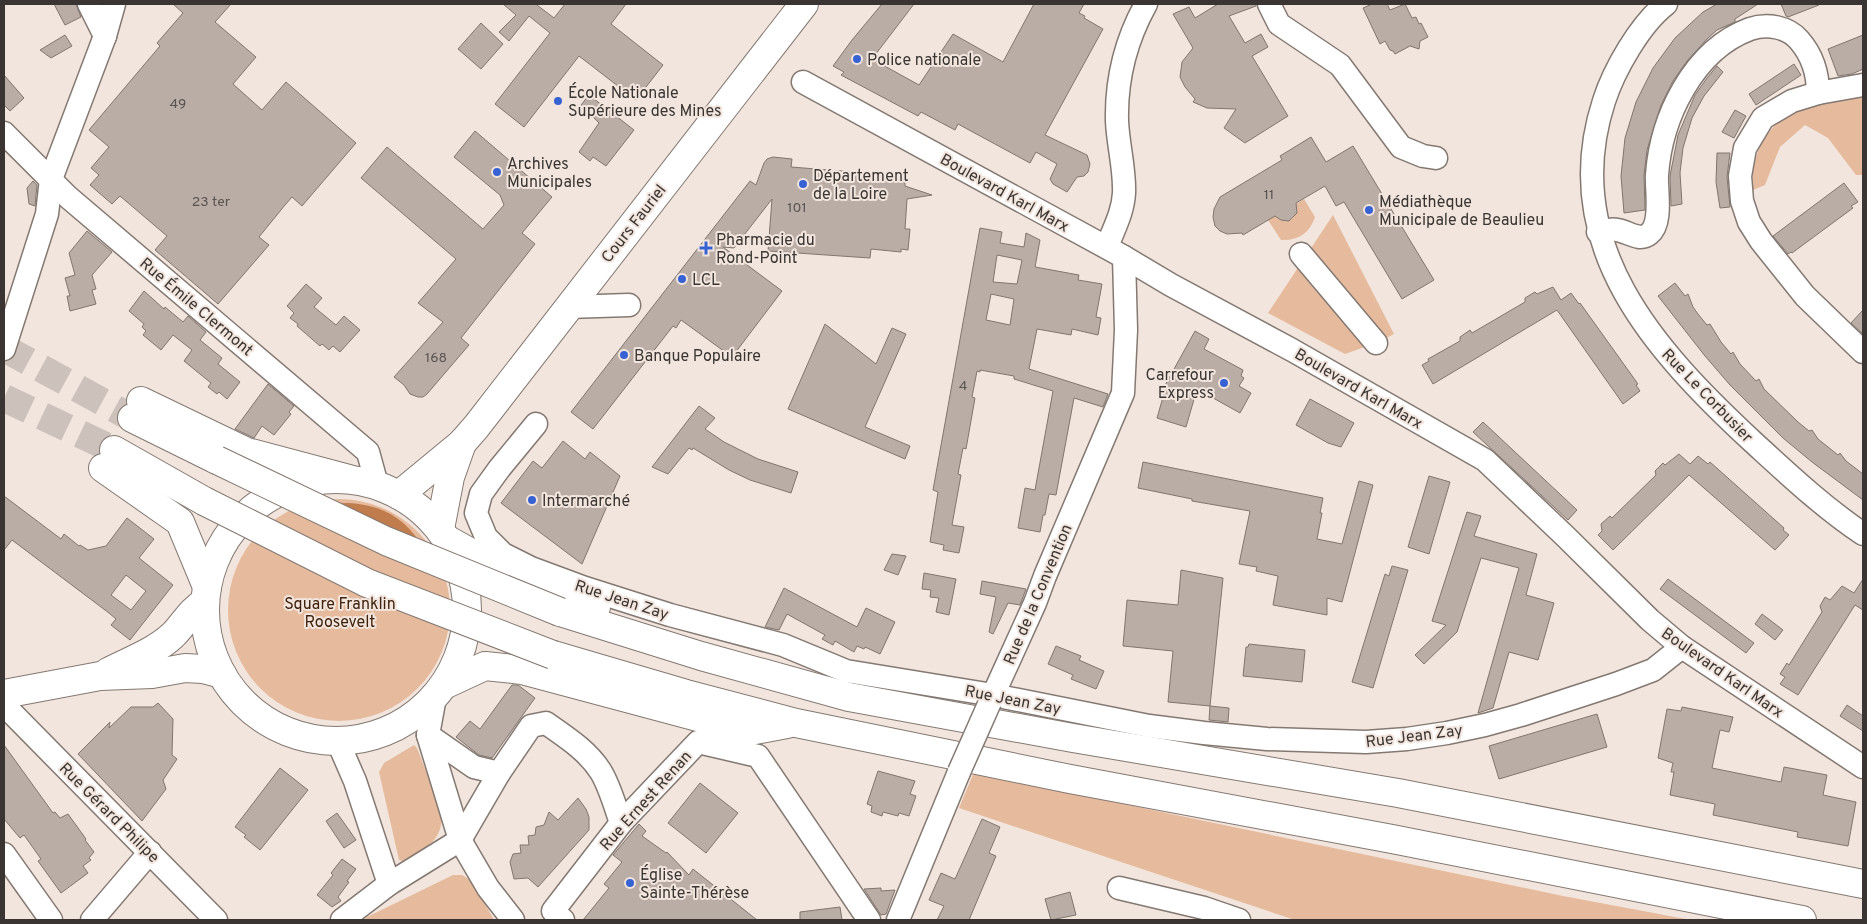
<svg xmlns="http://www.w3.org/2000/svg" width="1867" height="924" viewBox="0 0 1867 924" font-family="Overpass,sans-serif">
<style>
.green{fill:#e6ba9c}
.water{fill:#c07c4c}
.building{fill:#b9ada6;stroke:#81766f;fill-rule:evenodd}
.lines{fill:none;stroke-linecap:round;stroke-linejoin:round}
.highway-tunnel{stroke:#cdc2bb;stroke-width:28;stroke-dasharray:28 14;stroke-linecap:butt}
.minor-casing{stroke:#847972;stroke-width:25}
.major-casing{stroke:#847972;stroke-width:30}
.highway-casing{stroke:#847972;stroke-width:30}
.minor{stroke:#fff;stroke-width:22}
.major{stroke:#fff;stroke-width:28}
.highway{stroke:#fff;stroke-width:28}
.minor-bridge-casing{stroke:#847972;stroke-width:25;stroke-linecap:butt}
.highway-bridge-casing{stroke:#847972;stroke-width:30;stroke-linecap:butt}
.minor-bridge{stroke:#fff;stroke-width:22}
.highway-bridge{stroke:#fff;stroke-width:28}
.poi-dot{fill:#3762d3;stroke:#f2e5dd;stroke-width:2}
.labels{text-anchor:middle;stroke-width:4;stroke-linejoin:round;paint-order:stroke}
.number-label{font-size:14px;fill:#5a534f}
.poi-label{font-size:16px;fill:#3a3532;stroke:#f2e5dd;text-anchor:start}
.street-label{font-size:16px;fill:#3a3532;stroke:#f2e5dd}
.park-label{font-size:16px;fill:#3f220d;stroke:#f2e5dd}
</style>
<rect width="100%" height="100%" fill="#f2e5dd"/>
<g class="green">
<path d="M1863,93v82h-7l-28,-37 -23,-13 -25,22 -15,38 -12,5c-3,-37 15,-69 50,-83 19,-7 41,-9 60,-14z"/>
<path d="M1304,199l11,18c-5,16 -17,24 -34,23l-13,-20 8,-5 7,5 9,-1 5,-6 -1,-9z"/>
<polygon points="1333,215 1394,334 1376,343 1345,354 1268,313"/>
<circle cx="339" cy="610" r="111"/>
<path d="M414,745l3,3 23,59c8,29 -14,44 -38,54l-3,-1 -20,-88 5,-9z"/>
<polygon points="977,765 1109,801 1563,896 1691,920 1295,920 959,808"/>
<polygon points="453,875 462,875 472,881 494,920 367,920 365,918"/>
</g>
<path class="water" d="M347,503c38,2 59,16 78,47l-101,-46z"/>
<g class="building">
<polygon points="54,4 76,4 81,17 65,25"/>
<polygon points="173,4 231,4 215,22 256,57 233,84 262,110 286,82 356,143 302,206 292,197 285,205 259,237 269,245 218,304 155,250 167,236 120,196 112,204 90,185 99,175 91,168 109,147 89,130 160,46 157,43 183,13"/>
<polygon points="503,4 538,4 537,5 554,18 565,4 626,4 611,24 663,65 636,100 579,56 524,127 495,104 550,33 529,16 509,41 499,32 516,15"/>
<polygon points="882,4 914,4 872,59 919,85 953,34 1003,62 1034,4 1084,4 1079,13 1085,16 1084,18 1103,29 1045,135 1087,155 1090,164 1088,172 1084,176 1077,177 1067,192 1053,184 1050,179 1057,164 1036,152 1030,163 958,124 955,130 921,112 918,116 841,75 844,72 833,66 852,40"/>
<polygon points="1218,4 1256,4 1256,6 1229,16 1245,43 1261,34 1268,47 1252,56 1288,116 1245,143 1224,128 1236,109 1207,108 1193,102 1195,99 1185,87 1180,77 1182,62 1193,48 1173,14 1189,7 1195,18"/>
<polygon points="1372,4 1387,4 1390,10 1405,4 1412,18 1416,17 1419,24 1421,23 1428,37 1420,41 1419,49 1410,46 1395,54 1393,51 1390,50 1385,41 1380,44 1363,8"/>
<polygon points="1717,4 1758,4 1735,19 1735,22 1717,30 1707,39 1687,61 1673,81 1661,105 1647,150 1644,175 1645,210 1624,213 1621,176 1625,138 1636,102 1653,68 1675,38 1703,12"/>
<polygon points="1781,4 1819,4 1819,5 1788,17 1786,16"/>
<polygon points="481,23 503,44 481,69 458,49"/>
<polygon points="65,35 72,46 51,58 40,50"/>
<polygon points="1863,35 1863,69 1852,74 1838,76 1828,49"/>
<polygon points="1794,64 1801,75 1756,105 1749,94"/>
<polygon points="1717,66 1723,72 1704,96 1692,118 1683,148 1680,173 1682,204 1671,206 1670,176 1678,135 1695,95 1707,78"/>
<polygon points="4,75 24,98 10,111 4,105"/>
<polygon points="589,95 634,130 606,166 593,157 590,161 579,152 599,123 581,105"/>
<polygon points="1735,110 1746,116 1734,138 1722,132"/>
<polygon points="475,131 552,197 522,233 535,244 461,338 469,345 427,394 423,397 418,397 410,394 404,385 394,377 443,322 418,303 456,259 361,178 387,147 483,229 504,205 500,195 454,157"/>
<polygon points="1311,137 1326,162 1353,146 1434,280 1402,299 1344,202 1336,206 1325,186 1296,203 1297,213 1289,221 1281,220 1275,216 1243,235 1242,233 1227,234 1220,231 1215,226 1213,217 1214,209 1220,197 1282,160 1280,156"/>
<polygon points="1717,153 1730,153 1727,177 1730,207 1720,208 1716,182"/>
<polygon points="773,157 792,159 791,167 905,176 905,186 932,195 907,199 905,229 910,229 908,250 901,249 901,252 871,249 870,258 768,251 772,199 734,248 723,247 782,291 732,357 681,320 676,328 673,326 593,429 571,412 750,181 756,185 764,163 767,159"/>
<polygon points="33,181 37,185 35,206 29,204 27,188"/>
<polygon points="1844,183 1858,202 1851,206 1853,208 1792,253 1791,252 1788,254 1773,236"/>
<path d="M980,228l22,4 -2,11 24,4 2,-14 14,7 -5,27 44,8 -1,5 24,4 -6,33 5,1 -3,17 -26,-6 -1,6 -34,-6 -8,40 79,25 -5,13 -29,-9 -18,97 -7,-1 -4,21h-2l-3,17 -22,-4 7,-40 10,2 18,-99 -39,-12v-3l-34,-6v2l-3,-1 -5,26 3,1 -9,51 -3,-1 -5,26 3,1 -9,50 12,2 -5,26 -16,-3 1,-5 -14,-3 8,-50 -5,-2zM997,255l25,5 -5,24 -24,-2zM991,294l23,5 -4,26 -24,-5z"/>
<polygon points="87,231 112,252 92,275 96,289 92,290 96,304 70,311 67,296 70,296 65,278 75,275 69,253"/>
<polygon points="1675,283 1685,296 1688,294 1693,307 1698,314 1707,325 1710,324 1721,342 1731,354 1733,352 1740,364 1756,381 1759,379 1764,389 1798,422 1809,431 1812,430 1818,439 1838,455 1840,453 1846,461 1863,474 1863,500 1812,462 1783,438 1730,385 1705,356 1658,296"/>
<polygon points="306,284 322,298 314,307 336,325 344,316 360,330 340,352 333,346 329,350 322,344 320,346 297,326 298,324 290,318 294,313 287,306"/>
<polygon points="1553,287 1561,300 1571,293 1579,304 1580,303 1638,384 1636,385 1640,391 1623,404 1557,310 1433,384 1422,365 1429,361 1428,359 1460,341 1460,337 1470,330 1472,333 1525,302 1525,298 1535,292 1537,294"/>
<polygon points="144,291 164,309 165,307 183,322 188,316 206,332 200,340 222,358 218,364 240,382 227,399 219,392 217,394 208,387 211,383 184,361 192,350 173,335 161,350 143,335 146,331 142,327 144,324 129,311"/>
<polygon points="1863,310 1863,334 1851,323"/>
<polygon points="825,324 876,364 892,328 906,334 865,427 910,446 905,459 788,409"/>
<polygon points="1195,331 1209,339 1204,349 1243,370 1241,376 1244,378 1239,386 1251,393 1240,413 1197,389 1186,427 1157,418 1165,390 1163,389"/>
<polygon points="268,384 294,406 289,412 291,414 274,435 262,426 254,438 235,429"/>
<polygon points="1310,399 1354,423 1341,447 1328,443 1296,425"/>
<polygon points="699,406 715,418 705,429 724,442 758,459 798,472 791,493 750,480 729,470 693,448 692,450 689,448 668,474 652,467"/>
<polygon points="1483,422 1577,510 1568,520 1473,432"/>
<polygon points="563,441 585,459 590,452 620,476 582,564 501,503 533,461 542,468"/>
<polygon points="1679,454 1690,464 1698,456 1708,464 1710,462 1784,528 1783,530 1789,535 1775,550 1689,475 1613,550 1598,535 1602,531 1601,524 1610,516 1612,518 1656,475 1655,471 1663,463 1665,465"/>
<polygon points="1143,462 1323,498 1320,513 1322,513 1317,539 1342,544 1359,481 1373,485 1342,602 1327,598 1327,615 1273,605 1278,576 1256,571 1257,567 1239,564 1250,511 1192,501 1192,499 1138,488"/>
<polygon points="1429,476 1450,482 1429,554 1408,547"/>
<path d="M4,496l57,43 3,-5 15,12 1,-1 8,5 18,-4 21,-28 27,21 -15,19 34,27 -43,55 -19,-15 5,-6 -7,-6 -97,-73 -8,10zM126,575l20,16 -15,19 -20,-15z"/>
<polygon points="1467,512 1481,516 1474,536 1537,554 1526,595 1554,603 1538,660 1509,652 1493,708 1478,713 1519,568 1481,558 1457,632 1424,664 1415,655 1446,625 1432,621"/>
<polygon points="892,554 906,556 898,575 884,570"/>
<polygon points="1392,566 1408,570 1373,688 1352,682 1385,574 1389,576"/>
<polygon points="1181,570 1223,578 1210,706 1229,708 1228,722 1209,720 1210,706 1168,702 1173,651 1123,646 1127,600 1178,605"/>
<polygon points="924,573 956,579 949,615 936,612 939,598 930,597 931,590 922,589"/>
<polygon points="1668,579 1754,643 1746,653 1660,589"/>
<polygon points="1863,579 1863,610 1855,605 1798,695 1780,684 1785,677 1780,674 1787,663 1789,665 1822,612 1820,606 1825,597 1830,600 1842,586 1854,593"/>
<polygon points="982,581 1026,589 1020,605 1008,603 993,634 989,632 996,597 980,594"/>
<polygon points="784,588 857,627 866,608 895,622 880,654 865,647 864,649 857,646 854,652 835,641 833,645 822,639 825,635 787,614 779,630 765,627"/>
<polygon points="1762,614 1783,630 1775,640 1755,624"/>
<polygon points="1249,644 1305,650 1302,682 1243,676 1246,647 1248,647"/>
<polygon points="1056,646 1081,656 1079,660 1104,671 1096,689 1071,679 1073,675 1048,664"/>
<polygon points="512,685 518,685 535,698 492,758 479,755 456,737 470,721 480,729"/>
<polygon points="158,703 173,719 172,755 177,759 163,780 166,789 142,821 78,754 110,722 109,728 131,707 153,707"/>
<polygon points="1847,705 1863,716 1863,731 1840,716"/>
<polygon points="1682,707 1733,717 1729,732 1720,730 1712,768 1781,782 1784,767 1827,775 1823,795 1856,802 1848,846 1797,837 1798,832 1713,815 1715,804 1670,795 1674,772 1671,772 1673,763 1658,758 1667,709 1681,711"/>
<polygon points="1597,714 1607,747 1499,779 1489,746"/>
<polygon points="4,745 53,813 55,812 60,818 68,814 86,839 85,840 94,852 89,858 91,860 83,866 88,873 61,893 38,861 41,859 24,835 20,838 4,819"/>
<polygon points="280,768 308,790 260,850 244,837 246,835 235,827"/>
<polygon points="878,771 915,781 910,794 916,796 909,816 899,813 898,816 883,812 882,816 871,812 872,806 867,804"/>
<polygon points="700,783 738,813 706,853 668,823"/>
<polygon points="578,798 586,809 589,817 589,830 538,887 528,878 514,879 510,862 513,854 521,853 520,845 529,845 528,836 535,835 536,827 544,825 549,812 558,820"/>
<polygon points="337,813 356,840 344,848 326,821"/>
<polygon points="982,819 1000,827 989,853 996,856 969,920 937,920 944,906 929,900 941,873 955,879"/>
<polygon points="639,824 646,831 642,836 666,853 667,852 689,875 693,869 757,920 583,920 609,888 604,884 622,862 613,855"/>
<polygon points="342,859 356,869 347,881 349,882 338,897 341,901 332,907 317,895 333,875 331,873"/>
<polygon points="881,888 881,891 895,890 886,914 881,915 864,889"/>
<polygon points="1070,892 1076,915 1051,920 1045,899"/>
<polygon points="840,907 842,920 800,920 800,912"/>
</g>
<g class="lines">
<g class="highway-tunnel">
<polyline points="4,348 132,418"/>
<polyline points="4,398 114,450"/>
</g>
<defs>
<g id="minor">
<polyline points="89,4 105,36"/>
<polyline points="1269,4 1279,24 1340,65 1401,147 1423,156 1436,158"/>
<path d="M1666,4c-26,20 -52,66 -62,97 -47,144 51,250 149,341 35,32 70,65 110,92"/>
<polyline points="803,82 1124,257 1171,285 1292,350 1485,460 1565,536 1650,620 1682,647 1863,767"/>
<polyline points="1863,85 1818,93 1792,101 1763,118 1745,148 1740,176 1742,201 1749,222 1761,241 1805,296 1863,352"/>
<polyline points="4,133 68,197 368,452 377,485"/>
<path d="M1598,232c6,-1 13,-4 19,-2 10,1 22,12 32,4 14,-11 7,-43 8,-59 4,-57 36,-125 93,-146 17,-6 38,-2 49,11 14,16 19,33 19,53"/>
<path d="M1107,247c6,-17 16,-34 17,-54 1,-24 -6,-48 -7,-72 -1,-41 9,-81 29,-117"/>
<polyline points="1301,254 1376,343"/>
<polyline points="568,307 629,305"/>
<polyline points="4,349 47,214 51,179 105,36 114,4"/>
<polyline points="536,424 499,469 481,494 476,513 486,537 503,554 531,568 585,588 670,615 783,645 846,671 993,695 1149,726 1204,733 1267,739 1366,742 1407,739 1447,733 1485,725 1521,715 1616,684 1653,670 1682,647"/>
<polyline points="435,697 428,735 460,840 488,888 513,920"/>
<polyline points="990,702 1035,603 1045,576 1123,393 1126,330 1124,257"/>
<polyline points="4,705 216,920"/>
<polyline points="428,735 474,767 499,773"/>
<polyline points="338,742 355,781 389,884"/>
<polyline points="4,854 51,920"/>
<polyline points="1119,888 1204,908 1239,920"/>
<polyline points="92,920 150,852"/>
<path d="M342,920l47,-36 71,-44 39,-67 32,-47 15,-3c20,14 42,28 55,49 9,15 14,34 20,51"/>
<polyline points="563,920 553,911 621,823 698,742 758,756 869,920"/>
<polyline points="898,920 959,772"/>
</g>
<g id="major">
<circle cx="336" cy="610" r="131"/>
<polyline points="399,495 462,443 476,427 804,4"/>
<polyline points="440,529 450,477 462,443"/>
<path d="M108,672c21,-11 47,-20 65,-37 12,-12 17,-24 32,-33"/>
<polyline points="4,694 100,676 152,674 185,668 203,669 222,674"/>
</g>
<g id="highway">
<polyline points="141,401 247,452 349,479"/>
<polyline points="132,418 217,460"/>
<polyline points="114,450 204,501"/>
<polyline points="103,468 180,522 207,587"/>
<polyline points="448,540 489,563 596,607"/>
<polyline points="560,612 701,656 849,697 1073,738 1398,793 1863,884"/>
<polyline points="553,655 686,694 796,723 1070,779 1392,839 1802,920"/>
<polyline points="444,685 485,666 522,670 750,731 787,724"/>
</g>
</defs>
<use href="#minor" class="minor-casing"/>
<use href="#major" class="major-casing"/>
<use href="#highway" class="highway-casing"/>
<use href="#minor" class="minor"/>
<use href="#major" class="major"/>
<use href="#highway" class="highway"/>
<defs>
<polyline id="minor-bridge" points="959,772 990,702"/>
<g id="highway-bridge">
<polyline points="217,460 386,541 560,612"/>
<polyline points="204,501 367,583 553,655"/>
</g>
</defs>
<use href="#minor-bridge" class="minor-bridge-casing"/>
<use href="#highway-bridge" class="highway-bridge-casing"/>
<use href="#minor-bridge" class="minor-bridge"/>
<use href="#highway-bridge" class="highway-bridge"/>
</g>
<g class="poi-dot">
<circle cx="857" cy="59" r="5"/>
<circle cx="558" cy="101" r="5"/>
<circle cx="497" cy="172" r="5"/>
<circle cx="803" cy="184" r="5"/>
<circle cx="1369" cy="210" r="5"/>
<path d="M703.5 240.5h5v5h5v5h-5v5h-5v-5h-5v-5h5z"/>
<circle cx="682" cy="279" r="5"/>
<circle cx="624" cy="355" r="5"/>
<circle cx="1224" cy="383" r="5"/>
<circle cx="532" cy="500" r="5"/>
<circle cx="630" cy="883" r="5"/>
</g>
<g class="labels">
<g class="number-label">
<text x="178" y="108">49</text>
<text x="1269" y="199">11</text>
<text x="211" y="206">23 ter</text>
<text x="797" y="212">101</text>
<text x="436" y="362">168</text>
<text x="963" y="390">4</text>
</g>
<g class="poi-label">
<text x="867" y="65">Police nationale</text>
<text x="568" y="98">École Nationale<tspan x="568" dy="18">Supérieure des Mines</tspan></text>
<text x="507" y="169">Archives<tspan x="507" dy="18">Municipales</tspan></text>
<text x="813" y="181">Département<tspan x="813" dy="18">de la Loire</tspan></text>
<text x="1379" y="207">Médiathèque<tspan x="1379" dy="18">Municipale de Beaulieu</tspan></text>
<text x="716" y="245">Pharmacie du<tspan x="716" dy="18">Rond-Point</tspan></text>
<text x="692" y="285">LCL</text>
<text x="634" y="361">Banque Populaire</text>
<text x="1214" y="380" text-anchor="end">Carrefour<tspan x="1214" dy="18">Express</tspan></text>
<text x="542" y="506">Intermarché</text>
<text x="640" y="880">Église<tspan x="640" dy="18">Sainte-Thérèse</tspan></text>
</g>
<g class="street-label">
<text transform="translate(1005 192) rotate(29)" y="6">Boulevard Karl Marx</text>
<text transform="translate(633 223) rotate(-52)" y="6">Cours Fauriel</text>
<text transform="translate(197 306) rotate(40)" y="6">Rue Émile Clermont</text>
<text transform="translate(1359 388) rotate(30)" y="6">Boulevard Karl Marx</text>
<text transform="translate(1708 395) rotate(46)" y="6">Rue Le Corbusier</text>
<text transform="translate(1037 594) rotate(-67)" y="6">Rue de la Convention</text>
<text transform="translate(622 599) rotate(18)" y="6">Rue Jean Zay</text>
<text transform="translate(1723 672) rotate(35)" y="6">Boulevard Karl Marx</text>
<text transform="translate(1013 699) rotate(11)" y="6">Rue Jean Zay</text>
<text transform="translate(1414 735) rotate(-7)" y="6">Rue Jean Zay</text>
<text transform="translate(645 800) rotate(-48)" y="6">Rue Ernest Renan</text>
<text transform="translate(110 812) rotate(45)" y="6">Rue Gérard Philipe</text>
</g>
<g class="park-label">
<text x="340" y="609">Square Franklin<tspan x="340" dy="18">Roosevelt</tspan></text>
</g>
</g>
<rect width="1867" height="924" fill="none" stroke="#3a3532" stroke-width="10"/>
</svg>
